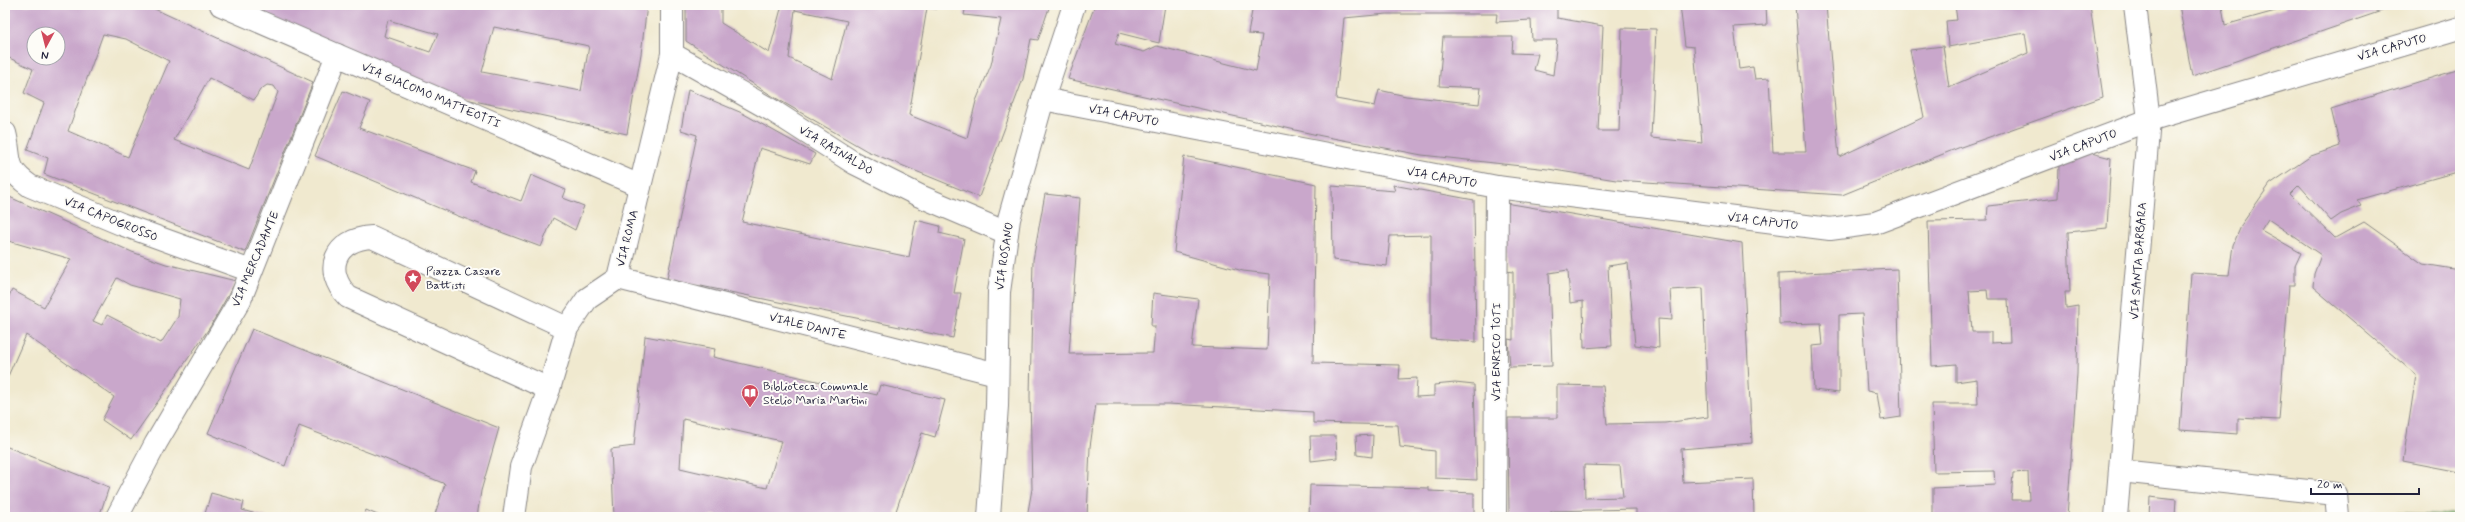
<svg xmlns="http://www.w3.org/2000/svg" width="2465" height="522" viewBox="0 0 2465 522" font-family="Mynerve,sans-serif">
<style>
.green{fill:#94ce82;stroke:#5b785e}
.building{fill:#c9a7cb;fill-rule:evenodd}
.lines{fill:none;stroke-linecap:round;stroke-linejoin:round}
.minor-casing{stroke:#898685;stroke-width:24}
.minor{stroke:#fff;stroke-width:22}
.labels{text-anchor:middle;stroke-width:4;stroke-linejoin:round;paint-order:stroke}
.street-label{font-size:12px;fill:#22223b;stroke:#fdfcf7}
.poi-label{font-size:12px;fill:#22223b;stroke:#fdfcf7;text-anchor:start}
</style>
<rect width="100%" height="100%" fill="#fdfcf7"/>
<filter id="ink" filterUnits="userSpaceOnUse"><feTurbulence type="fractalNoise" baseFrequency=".025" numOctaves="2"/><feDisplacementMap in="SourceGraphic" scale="8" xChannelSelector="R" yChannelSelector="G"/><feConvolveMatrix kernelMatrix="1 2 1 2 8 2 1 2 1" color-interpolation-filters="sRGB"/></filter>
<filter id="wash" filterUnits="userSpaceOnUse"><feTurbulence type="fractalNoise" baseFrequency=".012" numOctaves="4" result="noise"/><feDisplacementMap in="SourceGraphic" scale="16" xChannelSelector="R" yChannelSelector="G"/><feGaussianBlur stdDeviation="0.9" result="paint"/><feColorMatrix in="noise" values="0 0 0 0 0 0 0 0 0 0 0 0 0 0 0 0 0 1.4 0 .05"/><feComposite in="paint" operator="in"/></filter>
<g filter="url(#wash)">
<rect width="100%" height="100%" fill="#f0e9cf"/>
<polygon class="green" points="2370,512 2460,515 2460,517 2370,517"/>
<g id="blocks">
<g class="building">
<path d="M5,5h141l167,77 -68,170 -201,-78 4,-16 -21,-8 17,-47 -20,-10 9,-24 -28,-13zM34,34h24v24h-24zM103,34l23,5 43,22 -41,96 -60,-26zM209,78l45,22 6,-10 7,-5 7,1 4,6 -29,78 -75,-30z"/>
<path d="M240,5h407l-6,49 -14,80 -180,-39zM388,20l50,14 -8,18 -46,-16zM494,27l95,19 -8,45 -99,-19z"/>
<path d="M686,5h35v18l48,30 13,-48h155v4l-10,-1 -18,107 58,23 9,-37 15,-36 10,-46 -37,-4 2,-10h84l-12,35 -7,-1 -8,40 -44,118 -112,-46 -93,-54 -88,-56zM795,10l52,11 -15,58 -43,-21z"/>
<path d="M1095,5h70l-6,38 -40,-10 -4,11 29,8 13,-6 99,25 6,-36 -14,-1 5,-29h304v13l46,8 -5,105h21l3,-103 34,1 -5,109 51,5 -8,-96 -9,-1 -5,-41h86l1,20 -33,2 5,42 14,-2 2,12 14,-1 4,74h33l-11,-147h31l13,152 85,-40 -14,-67 33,-4 6,41 79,-34 -3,-20 -77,14 -2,-26 11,-1 -2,-15h135l13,92 -145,51 -116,47 -226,-15 -68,-11 -126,-14 -100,-19 -254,-57zM1387,14h110l-1,8 35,-2 1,20h25l-4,35 -19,-5 4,-16 -26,-1 1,-16h-70l-4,49 42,2 -2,16 -73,-8 -27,-6 -4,16 -39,-7 8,-81z"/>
<polygon points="2179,5 2222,5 2225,25 2286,8 2286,5 2399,5 2192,76"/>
<polygon points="2460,69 2460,171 2357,200 2361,206 2341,214 2331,221 2299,185 2290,194 2335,238 2364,222 2423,264 2460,270 2460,472 2403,461 2416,375 2313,287 2314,274 2321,255 2268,219 2261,230 2301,253 2295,266 2295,285 2289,285 2279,420 2238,418 2238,434 2180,430 2191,273 2229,275 2233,245 2242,224 2270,184 2311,156 2340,146 2331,109"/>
<polygon points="688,90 742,113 815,154 810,164 760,148 742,222 909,257 916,220 940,226 939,233 964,239 954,293 961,293 953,338 667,279 697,135 681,130"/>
<polygon points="343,91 370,102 359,128 475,171 471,182 521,201 531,175 566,190 563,198 584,206 575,230 553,218 541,247 458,216 315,156"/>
<path d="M2087,152l24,6 -4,70 -39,4 2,60h-5l1,16 12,-2 -1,68 -10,143h-134v-29l62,-3 -1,-14 -60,1 -2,-68h46l-1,-25 -21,3v-18l-24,2 -4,-145 59,-1 1,-14 70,-8 1,-33zM1987,290l1,9h20l2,43 -19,1v-11h-19l-3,-41zM2028,472l1,28h-18l2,-27z"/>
<polygon points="1184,156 1316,184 1313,363 1400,365 1399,379 1417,378 1416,397 1434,396 1434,385 1455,383 1474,385 1477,480 1435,478 1435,451 1400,447 1398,425 1313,423 1313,412 1168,404 1096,404 1090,447 1087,517 1027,517 1032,489 1030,396 1033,260 1045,194 1080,198 1069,354 1153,353 1155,326 1151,326 1153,293 1198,299 1192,347 1267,350 1270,274 1243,271 1174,252"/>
<polygon points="1393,185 1474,200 1476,342 1431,339 1431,235 1390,236 1387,266 1333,260 1332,186 1395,191"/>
<path d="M5,195l127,57 34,12 70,17 -26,46 -79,113 -29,-20 12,-23 -88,-62 -21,48v-79l7,-14 32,17 27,-48 -66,-19zM117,278l13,7 50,14 -2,18 -17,26 -54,-28 -5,10 -9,-4z"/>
<path d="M1506,203l236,40 10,200 -71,6 2,33 70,-3 1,38 -91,-2v2h-27v-8l-85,2v6h-42l-1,-99h49v-33l46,1 4,38 58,-1 43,-6 -5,-129 -33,2 2,30 -14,-1 1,29 -24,-3 -7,-82 -20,3 4,80 -28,2 -1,-47 -13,2 -2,-33 -19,3 3,93 -42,1 -2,-28 5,1v-68l-7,-1zM1584,465l36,1 3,31 -38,1z"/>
<polygon points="1897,269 1901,417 1881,420 1877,393 1867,391 1862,314 1839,315 1839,393 1814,390 1812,346 1823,345 1821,323 1779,324 1778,274"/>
<polygon points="252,329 499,428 481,491 477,517 434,517 445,484 383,458 299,426 285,466 208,433"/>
<path d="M645,336l70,13 -2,8 164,38 3,-10 65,15 -10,37 -13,-4 -27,81 6,3h-177l-12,-2v2h-98l-3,-68 23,-3zM683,419l98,22 -14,47 -87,-20z"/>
<polygon points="1373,435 1372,457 1357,455 1356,436"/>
<polygon points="1310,436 1336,436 1337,458 1311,461"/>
<polygon points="5,446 109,487 99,517 5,515"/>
<polygon points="1310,485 1429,488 1429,491 1474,493 1474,517 1309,517"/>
<polygon points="211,493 244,502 242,510 267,517 204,517"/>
<polygon points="2150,497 2176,500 2175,517 2149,517"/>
<polygon points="366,510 382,517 364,517"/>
</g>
</g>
</g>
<g filter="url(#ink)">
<use href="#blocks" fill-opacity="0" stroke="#898685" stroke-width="1"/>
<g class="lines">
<defs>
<g id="minor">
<polyline points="221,5 640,186"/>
<polyline points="672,54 773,111 854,163 920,196 1007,233"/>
<polyline points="1043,99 1497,187 1830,229 1875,223 2149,120 2460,28"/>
<path d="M5,133c7,27 -2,34 25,53l91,38 130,47"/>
<polyline points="618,278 997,374"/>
<path d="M549,389l-201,-92c-26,-27 -13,-58 24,-60l195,91"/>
<polyline points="2120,471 2336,494 2338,517"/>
<polyline points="117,517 156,443 240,300 337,55"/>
<polyline points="514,517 521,467 549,389 567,328 587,299 618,278 672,54 672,5"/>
<polyline points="989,517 997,406 999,292 1009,219 1043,99 1074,5"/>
<polyline points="1495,517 1497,187"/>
<polyline points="2116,517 2149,120 2135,5"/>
</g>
</defs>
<use href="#minor" class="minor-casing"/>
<use href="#minor" class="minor"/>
</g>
</g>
<defs>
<symbol id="sight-pin" viewBox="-11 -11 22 30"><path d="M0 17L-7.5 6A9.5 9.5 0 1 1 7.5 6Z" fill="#d1495b" stroke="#fdfcf7"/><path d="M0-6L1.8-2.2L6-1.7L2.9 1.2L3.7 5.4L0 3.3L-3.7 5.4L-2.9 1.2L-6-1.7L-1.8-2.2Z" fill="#fff"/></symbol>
<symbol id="library-pin" viewBox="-11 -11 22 30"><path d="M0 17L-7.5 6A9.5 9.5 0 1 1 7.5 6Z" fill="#d1495b" stroke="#fdfcf7"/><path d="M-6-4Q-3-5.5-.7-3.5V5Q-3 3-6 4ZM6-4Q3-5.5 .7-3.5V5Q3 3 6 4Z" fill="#fff"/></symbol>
</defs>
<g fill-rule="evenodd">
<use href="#sight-pin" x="403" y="268" width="20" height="27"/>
<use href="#library-pin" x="740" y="383" width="20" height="27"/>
</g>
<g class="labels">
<g class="street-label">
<text transform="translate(2392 47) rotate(-16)" y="4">VIA CAPUTO</text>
<text transform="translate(431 95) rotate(23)" y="4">VIA GIACOMO MATTEOTTI</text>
<text transform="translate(1124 115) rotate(11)" y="4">VIA CAPUTO</text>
<text transform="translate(2083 145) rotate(-21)" y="4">VIA CAPUTO</text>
<text transform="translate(836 150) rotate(31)" y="4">VIA RAINALDO</text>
<text transform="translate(1442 177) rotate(10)" y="4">VIA CAPUTO</text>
<text transform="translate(111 219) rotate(22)" y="4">VIA CAPOGROSSO</text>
<text transform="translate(1763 221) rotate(7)" y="4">VIA CAPUTO</text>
<text transform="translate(627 238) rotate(-76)" y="4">VIA ROMA</text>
<text transform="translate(1004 256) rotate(-82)" y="4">VIA ROSANO</text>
<text transform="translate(255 259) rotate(-67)" y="4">VIA MERCADANTE</text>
<text transform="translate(2138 261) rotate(-86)" y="4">VIA SANTA BARBARA</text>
<text transform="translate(808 326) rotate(14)" y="4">VIALE DANTE</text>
<text transform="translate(1496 352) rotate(-90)" y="4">VIA ENRICO TOTI</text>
</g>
<g class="poi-label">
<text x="426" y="275">Piazza Casare<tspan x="426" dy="14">Battisti</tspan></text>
<text x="763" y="390">Biblioteca Comunale<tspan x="763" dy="14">Stelio Maria Martini</tspan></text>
</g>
</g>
<rect width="2465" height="522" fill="none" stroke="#fdfcf7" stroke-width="20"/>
<g transform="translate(46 46) rotate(187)"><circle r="19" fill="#fdfcf7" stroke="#a5a5ac"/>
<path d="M0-3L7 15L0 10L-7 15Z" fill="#d1495b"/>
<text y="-6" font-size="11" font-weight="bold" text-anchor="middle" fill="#22223b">N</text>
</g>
<path d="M2311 488v6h108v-6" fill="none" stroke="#22223b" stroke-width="2"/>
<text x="2317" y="488" font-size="12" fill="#22223b" stroke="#fdfcf7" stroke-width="3" paint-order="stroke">20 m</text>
</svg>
